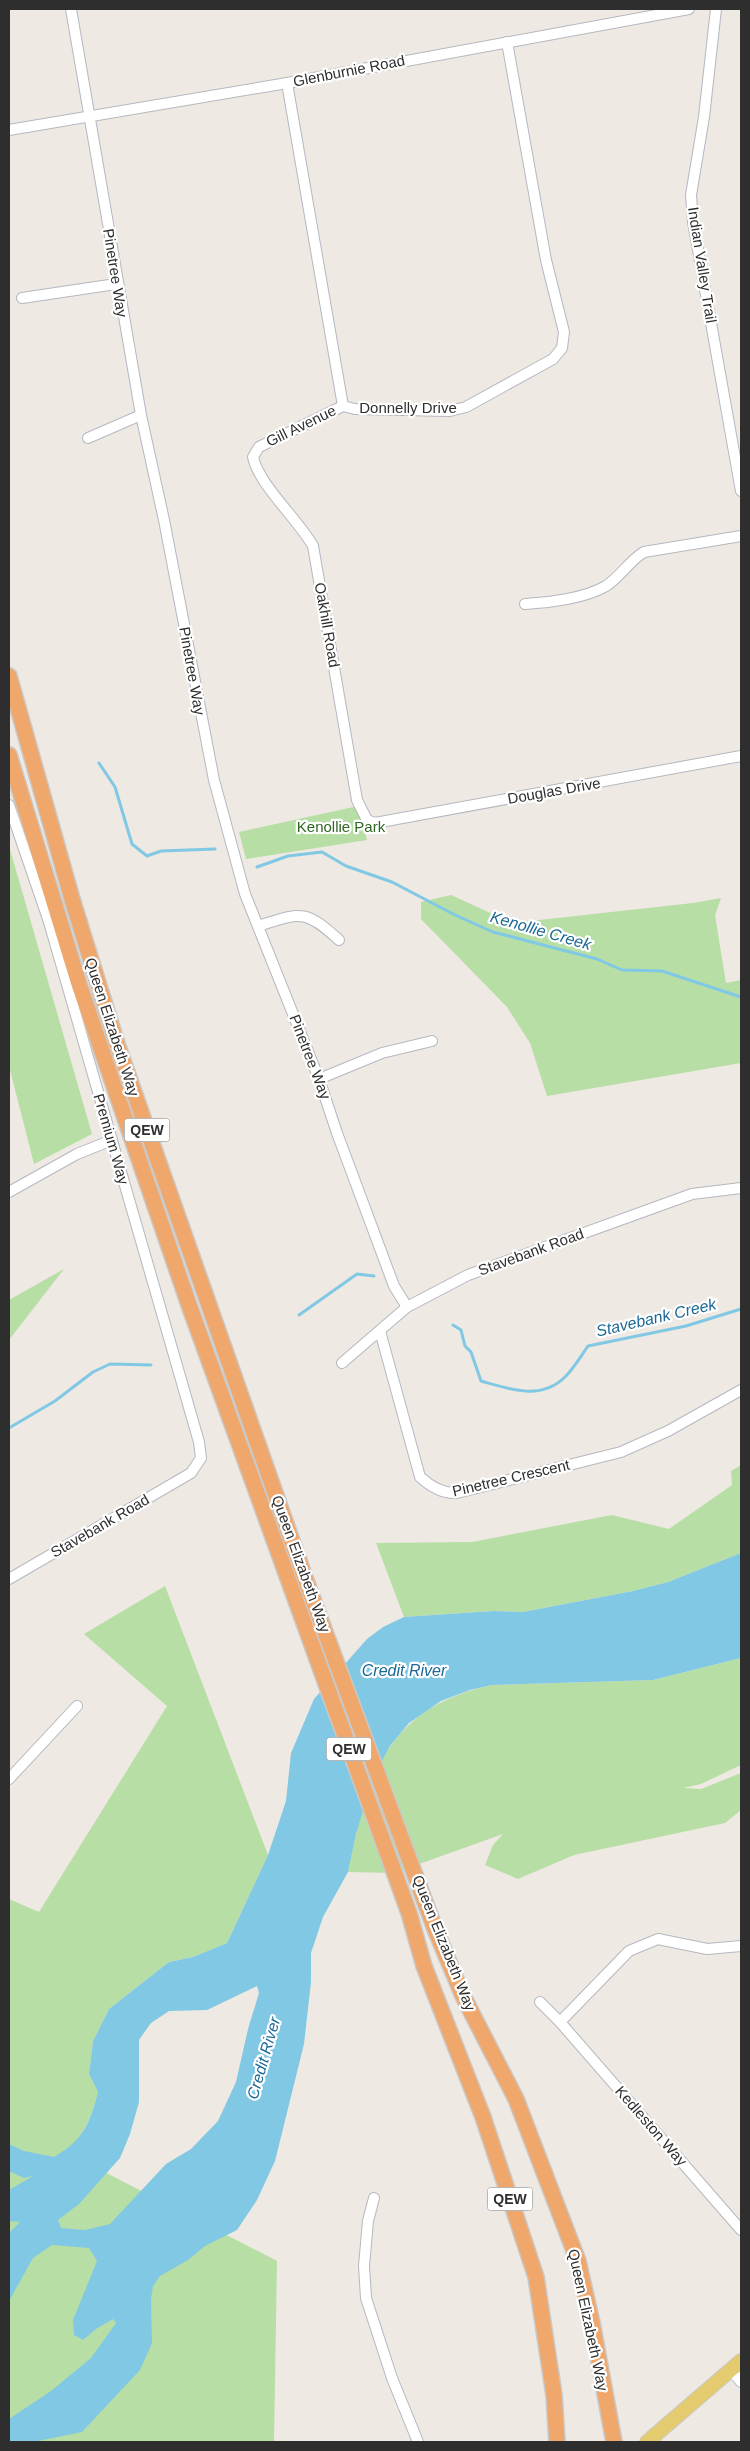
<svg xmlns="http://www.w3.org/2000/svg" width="750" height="2451" viewBox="0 0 750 2451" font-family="Arial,sans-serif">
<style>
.green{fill:#b7dea5}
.water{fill:#81c8e4;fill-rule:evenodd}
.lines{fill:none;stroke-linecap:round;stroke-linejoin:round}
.stream{stroke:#81c8e4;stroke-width:3}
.minor-casing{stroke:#b5b8c0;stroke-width:12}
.major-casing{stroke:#c9c9c9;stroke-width:16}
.highway-casing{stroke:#c9c9c9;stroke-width:18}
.minor{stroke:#fff;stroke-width:10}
.major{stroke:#e5cb70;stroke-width:14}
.highway{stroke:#f0a76b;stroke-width:15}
.labels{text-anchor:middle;stroke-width:4.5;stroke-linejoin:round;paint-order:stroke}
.shield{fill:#fff;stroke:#6d6d6d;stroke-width:1}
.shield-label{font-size:14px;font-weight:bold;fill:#2e2e2e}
.street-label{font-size:15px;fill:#2e2e2e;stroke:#fff}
.park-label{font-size:15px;fill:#306623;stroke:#fff}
.water-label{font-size:16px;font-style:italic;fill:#1b6995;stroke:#fff}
</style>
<rect width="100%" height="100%" fill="#eee9e2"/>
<g class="green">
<polygon points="358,806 367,840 246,859 239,832"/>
<polygon points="9,846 92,1134 34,1164 9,1066"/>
<polygon points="451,895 512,923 693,903 721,898 715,915 726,983 741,980 741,1063 547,1096 530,1043 507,1007 421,919 421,902"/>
<polygon points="64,1269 9,1340 9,1300"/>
<polygon points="741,1465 741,1553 668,1582 633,1591 523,1612 493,1611 404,1617 376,1543 472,1542 612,1515 669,1529 732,1485 731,1471"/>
<path d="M165,1586l103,269 -41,88 -34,14 -24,5 -60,47 -16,32 -4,33 9,18c-6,22 -13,46 -34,59l213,110 -3,181h-265v-543l30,13 128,-206 -83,-72z"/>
<path d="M741,1658v107l-40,19 -18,4 18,1 40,-16v37l-16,13 -151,32 -56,24 -33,-14 8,-20 10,-11 -109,39 -46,-1c19,-96 38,-164 144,-187l161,-5z"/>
</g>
<path class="water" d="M741,1553v105l-88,22 -161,5 -22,5 -29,11 -32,22 -19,23 -17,32 -17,56 -8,38 -25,45 -12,36v29l-7,62 -29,117 -18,39 -20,30 -32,16 -17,14 -28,16 -7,10 -2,13 1,44 -12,27 -58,62 -49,10h-24v-23l42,-28 40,-33 25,-35 -3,-4 -17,10 -13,11 -9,-5 -1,-15 24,-59 -8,-13 -37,-3 -19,13 -24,43v-68l11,-11 -11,-1v-31l24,-14 -9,2 -15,-7v-27l15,7 30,6c30,-18 35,-32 44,-65l-9,-18 4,-33 16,-32 60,-47 24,-5 34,-14 41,-88 18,-54 5,-48 23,-54 53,-60 16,-12 21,-10 89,-6 30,1 110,-21 35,-9zM257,1986l2,7 -11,36 -12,53 -18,39 -27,28 -25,15 -56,60 -25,6 -24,-2 -3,-8 21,-16 41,-46 10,-24 9,-32v-62l12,-17 18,-12 38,-1z"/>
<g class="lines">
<g class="stream">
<polyline points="99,763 115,787 132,844 147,856 161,851 215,849"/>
<polyline points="257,867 288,856 322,852 346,866 392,882 455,915 493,932 597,959 622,970 662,971 741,997"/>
<polyline points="299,1315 357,1274 374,1276"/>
<path d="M453,1325l8,5 4,16 6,6 10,29c28,8 60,20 84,-4 9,-9 16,-21 23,-31l98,-20 55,-17"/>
<polyline points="9,1428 55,1401 93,1372 110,1364 151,1365"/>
</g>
<defs>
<g id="minor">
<polyline points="71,9 141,415 164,520 214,780 245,894 319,1079 337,1133 394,1286 407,1307"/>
<polyline points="716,9 704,117 691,195 693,222 741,491"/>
<polyline points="287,83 343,406 355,409 450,411 466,407 553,359 562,348 564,332 546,260 507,42"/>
<polyline points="9,130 287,83 689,9"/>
<polyline points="22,298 116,284"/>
<path d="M343,406l-84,41 -6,10c6,28 44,61 60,89l44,254 10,20 8,3 366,-67"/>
<polyline points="88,438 141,415"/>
<path d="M525,604c23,-1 61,-6 81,-18 14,-9 23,-25 38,-34l97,-16"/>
<polyline points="9,805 49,922 199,1442 201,1458 191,1473 9,1579"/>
<path d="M258,926c42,-13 46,-18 81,14"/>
<polyline points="319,1079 382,1053 432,1041"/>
<polyline points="9,1192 77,1154 112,1140"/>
<path d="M380,1331l40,146c10,9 22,17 37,16l164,-41 47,-21 73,-41"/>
<polyline points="342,1363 407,1307 468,1275 692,1194 741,1188"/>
<polyline points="9,1779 77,1706"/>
<polyline points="540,2002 560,2022 741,2230"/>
<polyline points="560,2022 629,1951 658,1939 707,1949 741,1946"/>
<polyline points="374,2198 368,2221 364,2266 366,2298 392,2378 418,2442"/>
<polyline points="731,2370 741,2382"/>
</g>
<polyline id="major" points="647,2442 741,2361"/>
<g id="highway">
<polyline points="9,676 72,899 117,1044 305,1578 435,1929 463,1996 516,2099 578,2261 592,2323 614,2442"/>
<polyline points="9,755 79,984 189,1305 409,1913 424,1966 483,2117 536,2277 554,2395 557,2442"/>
</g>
</defs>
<use href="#minor" class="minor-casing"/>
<use href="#major" class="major-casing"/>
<use href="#highway" class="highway-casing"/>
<use href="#minor" class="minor"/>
<use href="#major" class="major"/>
<use href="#highway" class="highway"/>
</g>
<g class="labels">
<g class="shield">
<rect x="124.5" y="1118.5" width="45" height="23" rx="4"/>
<rect x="326.5" y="1737.5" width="45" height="23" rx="4"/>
<rect x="487.5" y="2187.5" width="45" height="23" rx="4"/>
</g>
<g class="shield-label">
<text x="147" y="1135">QEW</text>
<text x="349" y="1754">QEW</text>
<text x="510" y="2204">QEW</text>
</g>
<g class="street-label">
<text transform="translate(349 71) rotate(-11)" y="5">Glenburnie Road</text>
<text transform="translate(702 265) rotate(81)" y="5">Indian Valley Trail</text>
<text transform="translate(115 273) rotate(81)" y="5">Pinetree Way</text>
<text x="408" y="413">Donnelly Drive</text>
<text transform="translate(301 426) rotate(-26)" y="5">Gill Avenue</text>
<text transform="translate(327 625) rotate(80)" y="5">Oakhill Road</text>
<text transform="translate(192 671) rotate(80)" y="5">Pinetree Way</text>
<text transform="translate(554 791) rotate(-10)" y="5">Douglas Drive</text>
<text transform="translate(112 1027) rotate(72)" y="5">Queen Elizabeth Way</text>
<text transform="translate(310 1057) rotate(69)" y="5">Pinetree Way</text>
<text transform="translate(111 1139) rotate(74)" y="5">Premium Way</text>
<text transform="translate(531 1252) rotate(-20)" y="5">Stavebank Road</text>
<text transform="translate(511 1478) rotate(-13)" y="5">Pinetree Crescent</text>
<text transform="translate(100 1526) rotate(-30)" y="5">Stavebank Road</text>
<text transform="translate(301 1564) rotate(70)" y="5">Queen Elizabeth Way</text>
<text transform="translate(444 1943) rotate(68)" y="5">Queen Elizabeth Way</text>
<text transform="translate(651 2126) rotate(49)" y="5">Kedleston Way</text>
<text transform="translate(588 2320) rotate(78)" y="5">Queen Elizabeth Way</text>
</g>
<g class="park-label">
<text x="341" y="832">Kenollie Park</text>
</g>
<g class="water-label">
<text transform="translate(541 930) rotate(16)" y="6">Kenollie Creek</text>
<text transform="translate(656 1317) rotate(-13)" y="6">Stavebank Creek</text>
<text x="404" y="1676">Credit River</text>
<text transform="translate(263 2058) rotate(-74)" y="6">Credit River</text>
</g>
</g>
<rect width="750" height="2451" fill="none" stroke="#2e2e2e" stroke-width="20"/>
</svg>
